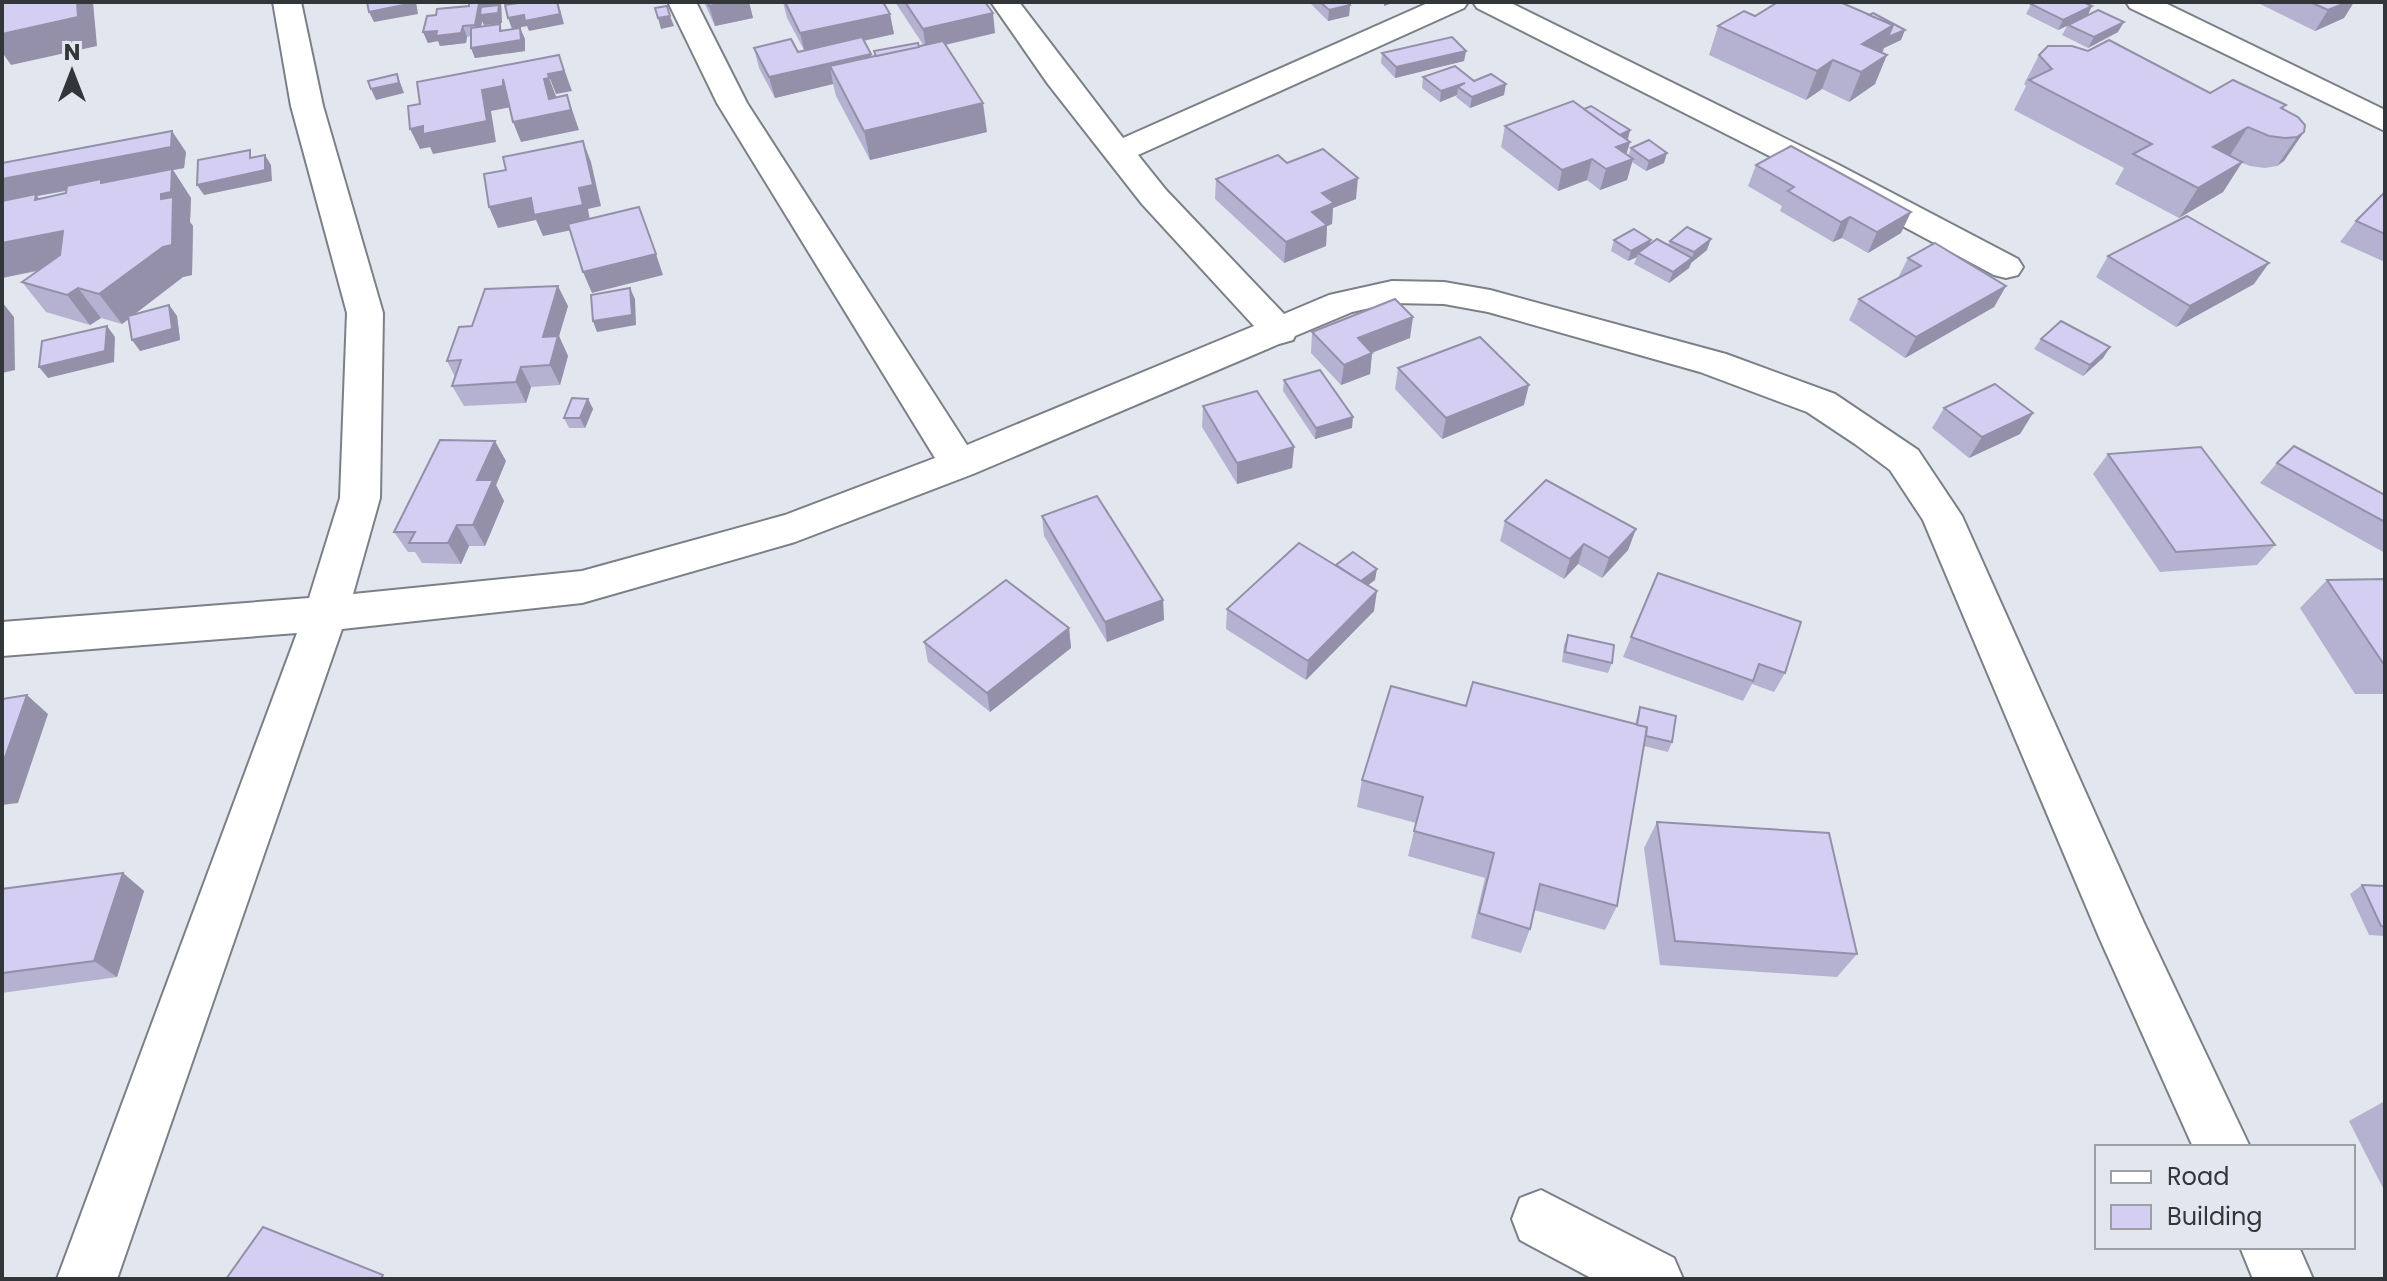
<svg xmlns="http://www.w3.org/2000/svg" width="2387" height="1281" viewBox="0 0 2387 1281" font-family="Poppins,sans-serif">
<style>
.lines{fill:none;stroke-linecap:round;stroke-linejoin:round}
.street-casing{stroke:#7b8087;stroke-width:4}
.street{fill:#fff;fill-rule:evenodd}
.wall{fill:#b5b1d0;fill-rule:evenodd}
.shaded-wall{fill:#9490a9}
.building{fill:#d3cef2;stroke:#9490a9;stroke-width:2}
</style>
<rect width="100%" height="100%" fill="#e2e7ef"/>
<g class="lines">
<defs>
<g id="street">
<polygon points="273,2 301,2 323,106 383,313 380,498 353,594 582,571 785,515 935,458 717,103 668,2 696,2 747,103 967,445 1254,326 1142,204 1048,84 991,2 1019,2 1123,138 1430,2 1468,2 1464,8 1138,155 1166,190 1284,314 1329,295 1392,281 1444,282 1490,290 1726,354 1835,394 1918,450 1962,516 2144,923 2250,1147 2193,1147 2099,937 1923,520 1890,470 1855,444 1807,412 1700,372 1488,312 1444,304 1392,303 1352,312 1295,336 1293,340 1279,344 973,474 795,542 582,603 342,629 117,1279 57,1279 297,633 2,656 2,622 309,598 340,498 347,313 291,106"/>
<polygon points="1473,2 1509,2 1837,164 2018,259 2023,267 2018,275 2006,278 1994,275 1813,178 1477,8"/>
<polygon points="2126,2 2163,2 2385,110 2385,131 2130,8"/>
<polygon points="1541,1190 1674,1258 1683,1279 1593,1279 1520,1240 1512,1219 1520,1198"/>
<polygon points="2240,1247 2299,1247 2313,1279 2253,1279"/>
</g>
</defs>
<use href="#street" class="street-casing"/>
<use href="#street" class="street"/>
</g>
<g class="wall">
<polygon points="501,2 502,23 484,25 482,21 481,27 500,24 502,31 520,28 525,39 525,51 475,58 471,48 471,36 467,37 466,43 440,46 438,41 428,43 423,32"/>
<polygon points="704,2 749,2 753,18 715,26"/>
<polygon points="783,2 883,2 890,14 894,34 864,41 872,57 875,56 874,51 924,46 895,2 985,2 995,33 946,45 987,132 870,160 836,96 833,84 775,98 759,68 754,48 798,52 804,50 787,18"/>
<polygon points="1309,2 1347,2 1350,5 1349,16 1328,21"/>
<polygon points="2256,2 2354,2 2344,18 2315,31"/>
<polygon points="2031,4 2088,15 2118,32 2088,48 2062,35 2067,26 2058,30 2026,14"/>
<polygon points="1755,16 1901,40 1884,48 1875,84 1849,102 1822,89 1806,100 1709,55 1718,26"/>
<polygon points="1466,51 1464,61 1395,78 1381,63 1382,53"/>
<polygon points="2039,55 2283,109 2305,125 2284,161 2277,166 2265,168 2250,166 2242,163 2223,192 2179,218 2115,184 2124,168 2014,110 2026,86 2024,84"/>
<polygon points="1423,77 1474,81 1504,95 1470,108 1456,97 1457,95 1440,102 1422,88"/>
<polygon points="1584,109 1630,130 1628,140 1630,142 1626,154 1628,156 1631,148 1664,163 1646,171 1632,162 1627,180 1600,190 1587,180 1558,191 1501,147 1505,126"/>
<path d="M186,152l-2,16 -11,2 18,28 -1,24 3,4 -1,49 -9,2 -49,37 35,-9 8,11 3,24 -40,11 -11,-32 -7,5 -21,-6 -11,7 -44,-13 -24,-30 16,-11 -36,7v-115zM66,191v2l-27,6 -2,-3z"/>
<polygon points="1287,163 1356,199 1333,208 1332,224 1327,226 1326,246 1284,263 1215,199 1216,179"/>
<polygon points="1756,165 1901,233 1868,253 1842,238 1833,242 1780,211 1782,206 1748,186"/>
<polygon points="2385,192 2385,262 2340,242 2356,221"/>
<polygon points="1614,240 1650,244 1668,245 1670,241 1707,250 1691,263 1689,268 1669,283 1634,264 1637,257 1628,261 1611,251"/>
<polygon points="2108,256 2254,284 2176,327 2096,277"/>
<polygon points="1908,258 2006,286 1994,307 1905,358 1849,320 1859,299 1898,278"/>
<polygon points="568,306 559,336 568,356 560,385 531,387 526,403 464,406 452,386 455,377 447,361 472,326"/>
<polygon points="1312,332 1410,338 1372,353 1370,374 1341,385 1311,353"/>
<polygon points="2041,339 2110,347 2103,358 2083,376 2034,349"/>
<polygon points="1398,368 1524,405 1442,439 1395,389"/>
<polygon points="1284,380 1352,428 1315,439 1283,391"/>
<polygon points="588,399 593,409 585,428 569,428 564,418"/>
<polygon points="1203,406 1294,447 1292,468 1237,484 1202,427"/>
<polygon points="1944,408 2033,413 2020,434 1969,458 1932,428"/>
<polygon points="2108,454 2275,545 2257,565 2160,572 2093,474"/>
<polygon points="506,461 496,485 504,501 485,546 469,546 461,564 422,563 415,552 408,552 394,532"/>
<polygon points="2277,463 2385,495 2385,553 2260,483"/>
<polygon points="1042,516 1163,600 1164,620 1107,642 1044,536"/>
<polygon points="1505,521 1636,529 1628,550 1602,578 1578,564 1564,579 1500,541"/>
<polygon points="1658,573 1785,673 1774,692 1752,684 1743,701 1623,657"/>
<polygon points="2385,579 2385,694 2355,694 2300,608 2327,580"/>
<polygon points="1375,580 1368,585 1374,611 1306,680 1226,629 1227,609"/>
<polygon points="1069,628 1071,648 990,712 928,662 924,642"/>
<polygon points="1568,635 1612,663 1608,673 1562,662 1564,645"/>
<polygon points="1466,706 1635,724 1640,707 1672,742 1668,752 1644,746 1617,906 1605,930 1534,910 1530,929 1521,953 1471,938 1485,878 1408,856 1416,823 1357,807 1362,780"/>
<polygon points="1657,822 1857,954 1837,977 1660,965 1644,848"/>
<polygon points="123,873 144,891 117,977 2,993 2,889"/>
<polygon points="2362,885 2385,886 2385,936 2369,935 2350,894"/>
<polygon points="2385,1101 2385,1192 2349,1121"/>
</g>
<g class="shaded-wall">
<polygon points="77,2 93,2 97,46 11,65 2,52 2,34"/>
<polygon points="413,2 416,2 418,14 374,22 369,12"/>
<polygon points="501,2 502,23 484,25 482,21 480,36 475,25 479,4"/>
<polygon points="558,2 564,24 529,31 527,26 512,29 508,18"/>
<polygon points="727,2 749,2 753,18 715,26 709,6"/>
<polygon points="1384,2 1396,2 1384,6"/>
<polygon points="2348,2 2354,2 2344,18 2315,31 2328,10"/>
<polygon points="1350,5 1349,16 1328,21 1329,10"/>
<polygon points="2092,6 2087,17 2058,30 2063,20"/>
<polygon points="993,13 995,33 926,49 923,29"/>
<polygon points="890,14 894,34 805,53 800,33"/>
<polygon points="670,16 674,26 661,29 658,18"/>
<polygon points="2124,22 2118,32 2088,48 2094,37"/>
<polygon points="1893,25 1905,30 1901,40 1884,48 1881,54 1862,44"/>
<polygon points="463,26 467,37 466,43 440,46 438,41 428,43 423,32"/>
<polygon points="520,28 525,39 525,51 475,58 471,48"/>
<polygon points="1466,51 1464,61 1395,78 1396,67"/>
<polygon points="871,54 875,74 830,66 833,84 775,98 769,77"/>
<polygon points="559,55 572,91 556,94 548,74"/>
<polygon points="1887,55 1875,84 1849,102 1861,72"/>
<polygon points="1833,60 1822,89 1806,100 1817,71"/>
<polygon points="397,74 404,93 376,100 371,89"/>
<polygon points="549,78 557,99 567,95 579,130 521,142 513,122 549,99 544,79"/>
<polygon points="503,79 511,107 491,111 496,142 433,154 430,147 420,149 410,129"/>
<polygon points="1465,83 1458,87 1457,95 1440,102 1441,91"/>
<polygon points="1506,84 1504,95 1470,108 1472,97"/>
<polygon points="983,103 987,132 870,160 864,131"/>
<polygon points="2248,127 2229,157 2213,147"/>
<polygon points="1630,130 1627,141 1619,136"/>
<polygon points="172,131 186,152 184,168 173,170 191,198 190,222 193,226 192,275 183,277 122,324 99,294 101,184 37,196 58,224 2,203 2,179"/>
<polygon points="2304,132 2284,161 2277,166 2297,137"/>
<polygon points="583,141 591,162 601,206 588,209 591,226 543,236 536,220 498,228 489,207 579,188"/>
<polygon points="1630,142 1624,162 1633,159 1627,180 1600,190 1606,169 1616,147"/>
<polygon points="1667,153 1664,163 1646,171 1649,161"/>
<polygon points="265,155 271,165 272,181 204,195 197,185"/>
<polygon points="1592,159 1587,180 1558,191 1562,170"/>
<polygon points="2242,162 2223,192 2179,218 2198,188"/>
<polygon points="1358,178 1356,199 1333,208 1332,224 1327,226 1326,246 1284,263 1286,242 1322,193"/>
<polygon points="1911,212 1901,233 1868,253 1877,232"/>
<polygon points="1850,217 1842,238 1833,242 1841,222"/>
<polygon points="63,231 85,260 2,278 2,243"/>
<polygon points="1711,239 1707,250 1691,263 1689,268 1669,283 1673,272 1692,258 1694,252"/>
<polygon points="1651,240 1648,251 1638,253 1637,257 1628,261 1631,251"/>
<polygon points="656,254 663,275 592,293 583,272"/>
<polygon points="2269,263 2254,284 2176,327 2190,306"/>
<polygon points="558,286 568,306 559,336 568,356 560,385 550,365 543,337"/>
<polygon points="2006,286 1994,307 1905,358 1916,337"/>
<polygon points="78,288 101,318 90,325 67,295"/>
<polygon points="630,288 635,299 636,325 597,332 593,321"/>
<polygon points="2,302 14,317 15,370 2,373"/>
<polygon points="169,305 177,316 180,340 140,351 132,340"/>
<polygon points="1413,317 1410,338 1355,359 1358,338"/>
<polygon points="107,326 115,337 114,362 48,378 39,367"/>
<polygon points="2110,347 2103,358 2083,376 2090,365"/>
<polygon points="1372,353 1370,374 1341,385 1344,365"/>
<polygon points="521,367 531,387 526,403 516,382"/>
<polygon points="1529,385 1524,405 1442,439 1446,418"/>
<polygon points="588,399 593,409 585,428 580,418"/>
<polygon points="2033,413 2020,434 1969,458 1982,437"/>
<polygon points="1353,417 1352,428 1315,439 1316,428"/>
<polygon points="495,441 506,461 496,485 504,501 485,546 473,525 477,480"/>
<polygon points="1294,447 1292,468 1237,484 1237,463"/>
<polygon points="457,525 469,546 461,564 448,543"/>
<polygon points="1636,529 1628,550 1602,578 1609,558"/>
<polygon points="1584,544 1578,564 1564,579 1570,559"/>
<polygon points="1377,569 1375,580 1355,595 1356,585"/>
<polygon points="1377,591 1374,611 1306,680 1308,661"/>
<polygon points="1163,600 1164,620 1107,642 1105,622"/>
<polygon points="1069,628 1071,648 990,712 987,693"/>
<polygon points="27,695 48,714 18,803 2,805 2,766"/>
<polygon points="123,873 144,891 117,977 94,961"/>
</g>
<g class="building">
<polygon points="2,2 77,2 78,17 2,34"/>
<polygon points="367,2 413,2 413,3 369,12"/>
<polygon points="469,2 497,2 479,4 475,25 463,26 461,33 436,36 437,31 423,32 427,16 436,15 437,9 469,6"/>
<polygon points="525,2 557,2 560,14 525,21 524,15 508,18 505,5"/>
<polygon points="708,2 727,2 709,6"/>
<polygon points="785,2 883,2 890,14 800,33"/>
<polygon points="905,2 985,2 993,13 923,29"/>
<polygon points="1320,2 1347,2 1350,5 1329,10"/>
<polygon points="1778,2 1840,2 1893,25 1862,44 1887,55 1861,72 1833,60 1817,71 1718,26 1744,11 1755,16"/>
<polygon points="2036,2 2083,2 2092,6 2063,20 2031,4"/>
<polygon points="2310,2 2348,2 2328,10"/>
<polygon points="499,5 498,13 480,15 481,7"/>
<polygon points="667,6 670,16 658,18 655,8"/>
<polygon points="2098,10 2124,22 2094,37 2068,25"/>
<polygon points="1873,13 1905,30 1888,37 1893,25 1869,15"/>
<polygon points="500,24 500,31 520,28 521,40 471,48 471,28"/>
<polygon points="862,37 871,54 769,77 754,48 791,39 798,52"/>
<polygon points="1452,37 1466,51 1396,67 1382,53"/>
<polygon points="2109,40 2210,93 2233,80 2286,105 2281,108 2298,117 2305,125 2304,132 2297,137 2285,138 2269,136 2248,127 2213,147 2242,162 2198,188 2133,154 2152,144 2029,80 2052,69 2039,55 2048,46 2072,46 2088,51"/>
<polygon points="943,41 983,103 864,131 830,66"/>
<polygon points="918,43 919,47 876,56 874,51"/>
<polygon points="559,55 564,71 548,74 549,78 544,79 549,99 567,95 571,110 513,122 503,79 503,86 482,90 487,121 423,134 423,126 410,129 408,106 420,104 417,82"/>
<polygon points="1455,66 1474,81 1491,74 1506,84 1472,97 1458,87 1465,83 1441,91 1423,77"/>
<polygon points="397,74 399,83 371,89 368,81"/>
<polygon points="1573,101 1630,142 1616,147 1633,159 1606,169 1592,159 1562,170 1505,126"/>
<polygon points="1591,106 1630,130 1620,135 1584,109"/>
<polygon points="172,131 171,147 2,179 2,163"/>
<polygon points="1649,140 1667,153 1649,161 1631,148"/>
<polygon points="583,141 593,185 579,188 583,205 534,215 531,198 489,207 484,174 506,170 503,157"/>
<polygon points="1791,146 1911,212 1877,232 1850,217 1841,222 1788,191 1794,187 1756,165"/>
<polygon points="1323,149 1358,178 1322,193 1334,203 1312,212 1327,225 1286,242 1216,179 1278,155 1287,163"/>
<polygon points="250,150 250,158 265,155 265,170 197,185 198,160"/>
<polygon points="172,169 171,192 161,194 161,199 173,197 172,245 163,247 99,294 78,288 67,295 22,282 60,255 63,231 2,243 2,201 36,194 35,200 66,193 67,186 101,179 101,183"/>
<polygon points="2385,192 2385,234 2356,221"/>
<polygon points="639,207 656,254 583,272 568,224"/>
<polygon points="2187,216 2269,263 2190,306 2108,256"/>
<polygon points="1687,227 1711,239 1694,252 1670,241"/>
<polygon points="1634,229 1651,240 1631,251 1614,240"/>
<polygon points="1657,239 1692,258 1673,272 1638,253"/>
<polygon points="1935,243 2006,286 1916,337 1859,299 1921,266 1908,258"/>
<polygon points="558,286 543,337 558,336 550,365 521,367 516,382 452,386 461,360 447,361 459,327 472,326 485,289"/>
<polygon points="630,288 632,315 593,321 591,295"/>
<polygon points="1395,299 1413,317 1358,338 1372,353 1344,365 1312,332"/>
<polygon points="169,305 172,329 132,340 128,316"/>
<polygon points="2061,321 2110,347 2090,365 2041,339"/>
<polygon points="107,326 105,351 39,367 42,341"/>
<polygon points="1480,337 1529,385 1446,418 1398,368"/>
<polygon points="1320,370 1353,417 1316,428 1284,380"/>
<polygon points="1995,384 2033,413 1982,437 1944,408"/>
<polygon points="1257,391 1294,447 1237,463 1203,406"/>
<polygon points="572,398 588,399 580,418 564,418"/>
<polygon points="440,440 495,441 477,480 493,480 473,525 457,525 448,543 409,543 415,532 394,532"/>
<polygon points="2294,446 2385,495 2385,522 2277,463"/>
<polygon points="2201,447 2275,545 2176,552 2108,454"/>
<polygon points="1546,480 1636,529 1609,558 1584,544 1570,559 1505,521"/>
<polygon points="1097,496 1163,600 1105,622 1042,516"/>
<polygon points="1299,543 1377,591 1308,661 1227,609"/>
<polygon points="1353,552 1377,569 1361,581 1336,565"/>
<polygon points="1658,573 1801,622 1785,673 1759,664 1753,681 1631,637"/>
<polygon points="2385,579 2385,666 2327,580"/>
<polygon points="1006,580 1069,628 987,693 924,642"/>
<polygon points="1568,635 1614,645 1612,663 1565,652"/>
<polygon points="1473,682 1647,727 1617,906 1540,884 1530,929 1479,913 1494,853 1414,831 1423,797 1362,780 1391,686 1466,706"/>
<polygon points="27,695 2,766 2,699"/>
<polygon points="1640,707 1676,716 1672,742 1646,736 1647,727 1637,725"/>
<polygon points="1657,822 1829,833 1857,954 1675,941"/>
<polygon points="123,873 94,961 2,973 2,889"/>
<polygon points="2362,885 2385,886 2385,927 2381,926"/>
<polygon points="263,1227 383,1275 381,1279 226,1279"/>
</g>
<rect width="2387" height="1281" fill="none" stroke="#333639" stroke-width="8"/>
<rect x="2095" y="1145" width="260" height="104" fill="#e2e7ef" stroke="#9ca0a6" stroke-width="2"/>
<rect x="2111" y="1171" width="40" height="12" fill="#ffffff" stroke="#9ca0a6" stroke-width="2"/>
<text x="2167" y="1185" font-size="24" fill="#333639">Road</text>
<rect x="2111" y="1205" width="40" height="24" fill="#d3cef2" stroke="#9ca0a6" stroke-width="2"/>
<text x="2167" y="1225" font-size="24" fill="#333639">Building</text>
<g transform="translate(72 72)" stroke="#e2e7ef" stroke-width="6" paint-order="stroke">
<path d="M0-6L14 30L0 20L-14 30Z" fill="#333639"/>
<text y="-12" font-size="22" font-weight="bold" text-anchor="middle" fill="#333639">N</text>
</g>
</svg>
